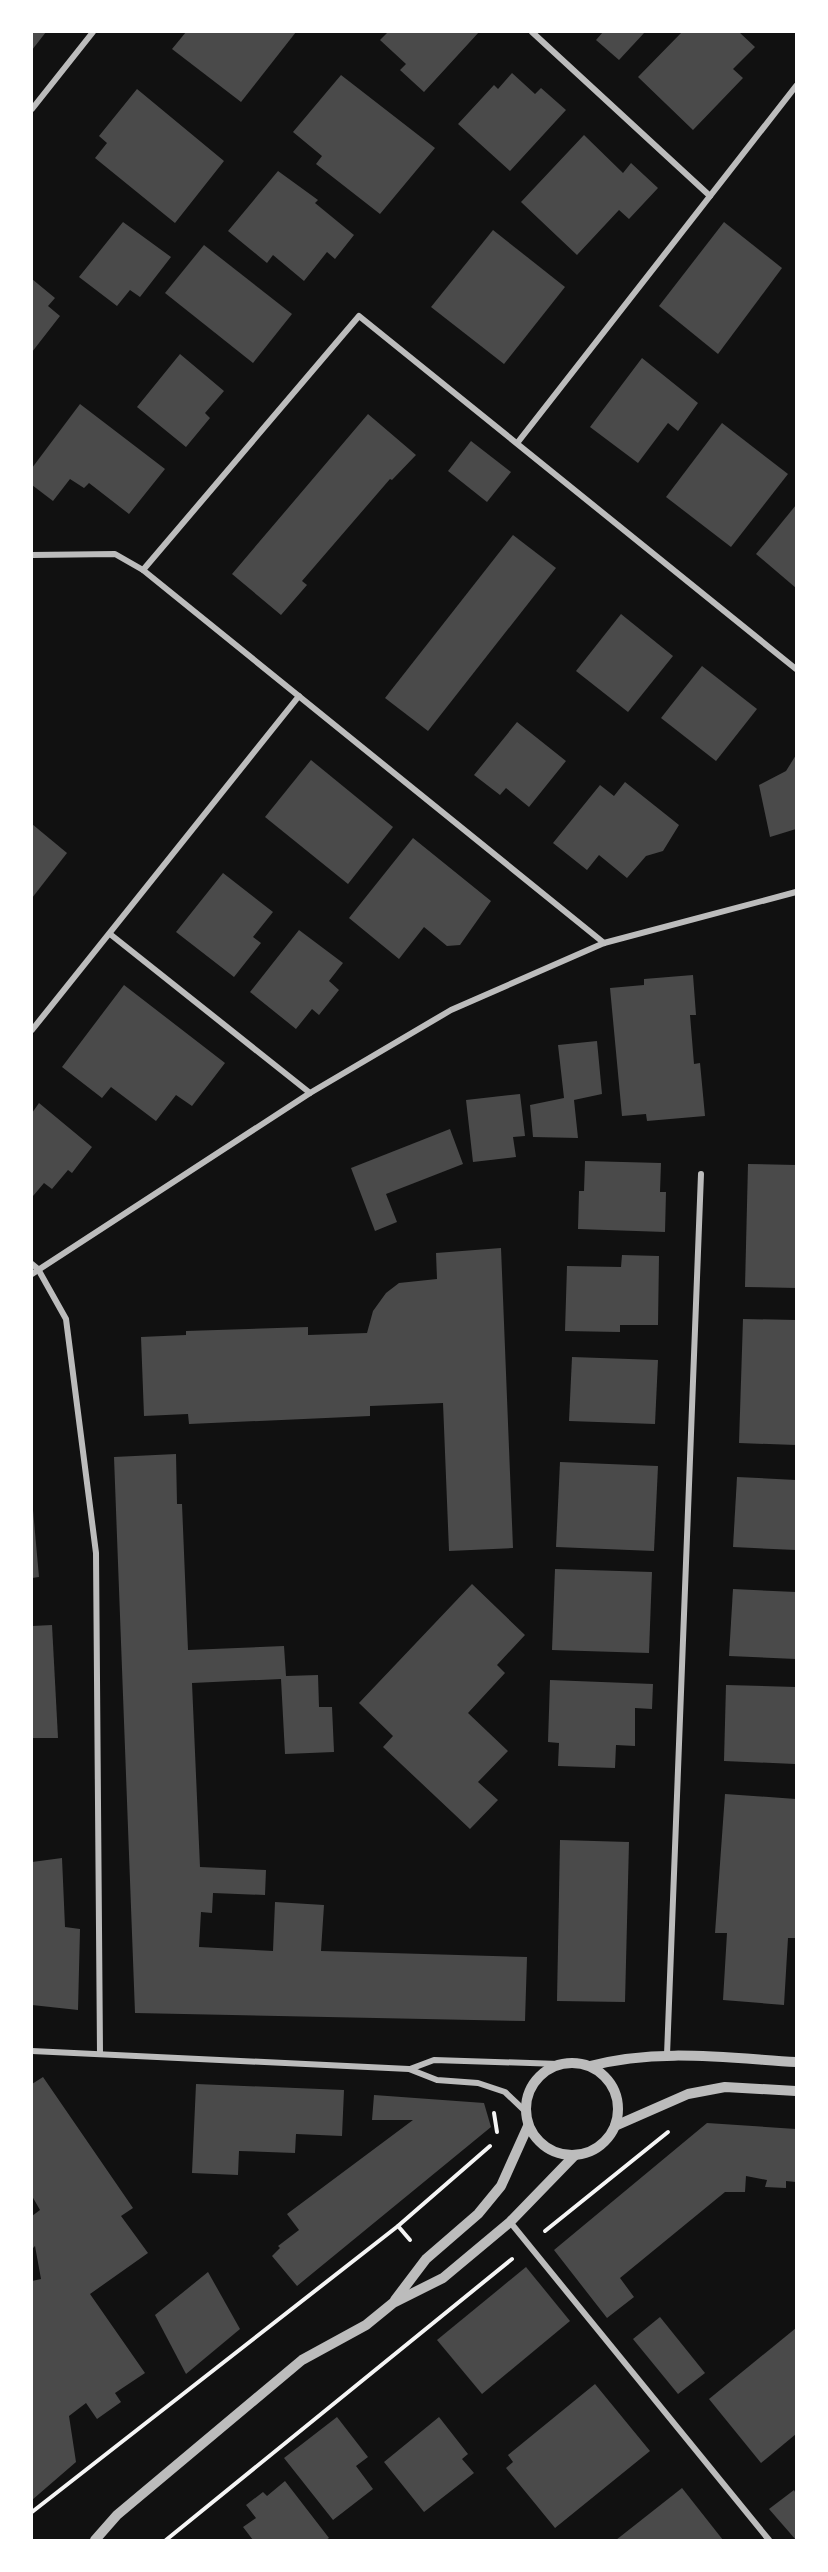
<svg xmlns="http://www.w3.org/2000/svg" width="828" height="2572" viewBox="0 0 828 2572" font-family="'Source Sans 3',sans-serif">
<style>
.building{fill:#4a4a4a}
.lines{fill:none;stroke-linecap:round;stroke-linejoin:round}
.path{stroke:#f5f5f5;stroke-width:4}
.minor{stroke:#bcbcbc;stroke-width:6}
.tertiary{stroke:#bcbcbc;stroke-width:10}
</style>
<rect width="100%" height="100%" fill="#111"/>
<g class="building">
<polygon points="32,32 46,32 32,50"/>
<polygon points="186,32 296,32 241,102 172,49"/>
<polygon points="388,32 479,32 424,92 400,70 406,64 380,40"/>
<polygon points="603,32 645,32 619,60 596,40"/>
<polygon points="682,32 739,32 755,47 733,69 743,78 693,130 638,77"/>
<polygon points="512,73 535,94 541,88 566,110 510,171 458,124 494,85 498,89"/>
<polygon points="341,75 435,148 380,214 316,164 322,156 293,132"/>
<polygon points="137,89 224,161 175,223 95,158 107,143 99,136"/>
<polygon points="584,135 623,173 631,163 658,188 629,219 619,210 577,255 521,202"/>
<polygon points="278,171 318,200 315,203 354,235 335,259 327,252 304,281 273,255 267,263 228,231"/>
<polygon points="123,222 171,257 140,297 130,290 117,306 79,277"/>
<polygon points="724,222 782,268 718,354 659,306"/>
<polygon points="493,230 565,287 504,364 431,307"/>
<polygon points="204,245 292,314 253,363 165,293"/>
<polygon points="32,279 55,298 48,306 60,316 32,352"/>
<polygon points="180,354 224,391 205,413 210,418 186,447 137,407"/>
<polygon points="642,358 698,403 678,431 668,423 638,463 590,427"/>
<polygon points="80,404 165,469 129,514 89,483 84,488 70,479 53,501 32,485 32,468"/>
<polygon points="368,414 416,455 392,480 390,479 302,581 307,585 281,615 232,574"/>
<polygon points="722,423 788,474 731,547 666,497"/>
<polygon points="471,441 511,472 487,502 448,471"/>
<polygon points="796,505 796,588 756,554"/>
<polygon points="513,535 556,568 428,731 385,698"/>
<polygon points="621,614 673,656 628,712 576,671"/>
<polygon points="702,666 757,709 716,761 661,718"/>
<polygon points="517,722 566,761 529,807 506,788 500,795 474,775"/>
<polygon points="796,755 796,829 770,837 759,785 786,771"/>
<polygon points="311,760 393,827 348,884 265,817"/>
<polygon points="625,782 679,825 663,851 646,856 627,878 599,855 587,870 553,843 600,785 614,796"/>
<polygon points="32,824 67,853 32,898"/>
<polygon points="413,838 491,901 460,945 447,946 424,927 399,959 349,918"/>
<polygon points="223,873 273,912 253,937 261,943 234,977 176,932"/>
<polygon points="299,930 343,963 329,981 339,990 319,1015 312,1009 296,1029 250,992"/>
<polygon points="693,975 696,1015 690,1015 694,1064 700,1063 705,1116 647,1121 646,1114 622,1116 610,988 644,985 644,979"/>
<polygon points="124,985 225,1063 192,1106 176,1095 156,1121 111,1087 102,1098 62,1067"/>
<polygon points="597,1041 602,1094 574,1100 578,1138 533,1137 530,1105 564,1098 558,1045"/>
<polygon points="520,1094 525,1136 513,1137 516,1157 473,1162 466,1100"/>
<polygon points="39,1103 92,1147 72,1173 68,1170 52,1189 44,1183 33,1196 32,1113"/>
<polygon points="450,1129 463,1164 386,1194 397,1222 375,1231 351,1168"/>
<polygon points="585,1161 661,1163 660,1192 666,1192 665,1232 578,1229 579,1191 584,1191"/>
<polygon points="748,1164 796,1165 796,1288 745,1287"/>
<polygon points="501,1248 513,1548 449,1551 443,1403 370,1406 370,1416 189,1424 188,1414 144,1416 141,1337 186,1335 186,1331 308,1327 308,1335 367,1333 373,1311 386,1293 399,1283 437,1279 436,1253"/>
<polygon points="622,1255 659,1256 658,1325 620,1325 620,1332 565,1331 567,1266 621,1267"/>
<polygon points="743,1319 796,1320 796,1445 739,1443"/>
<polygon points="572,1357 658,1360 655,1424 569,1421"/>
<polygon points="176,1454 177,1504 182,1504 188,1650 284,1646 286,1676 318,1675 319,1707 332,1707 334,1752 285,1754 281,1679 192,1683 200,1867 266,1870 265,1895 213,1893 212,1913 201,1912 199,1947 273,1951 275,1902 324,1905 321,1951 527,1957 525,2021 135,2013 114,1457"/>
<polygon points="560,1462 658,1466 654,1551 556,1547"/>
<polygon points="737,1477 796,1480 796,1550 733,1547"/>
<polygon points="32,1499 39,1577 32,1578"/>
<polygon points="555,1569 652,1572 649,1653 552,1650"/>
<polygon points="472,1584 525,1635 497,1665 505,1673 468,1713 508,1751 478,1782 498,1800 470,1829 383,1747 393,1736 359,1703"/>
<polygon points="733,1589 796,1592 796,1659 729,1656"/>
<polygon points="52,1625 58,1738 32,1738 32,1626"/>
<polygon points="550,1680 653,1684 652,1709 635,1708 635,1746 616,1745 615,1768 558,1766 559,1743 548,1742"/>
<polygon points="726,1685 796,1687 795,1764 724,1761"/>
<polygon points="725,1794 796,1799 796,1938 788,1938 784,2005 723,2000 727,1933 715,1933"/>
<polygon points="560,1840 629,1842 625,2002 557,2001"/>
<polygon points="62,1858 65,1927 80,1929 78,2010 32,2005 32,1862"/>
<polygon points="43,2077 133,2208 121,2216 148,2253 90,2294 145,2373 115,2393 121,2402 97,2419 86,2403 69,2416 76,2462 32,2500 32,2281 41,2279 35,2246 32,2249 32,2216 40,2210 32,2196 32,2084"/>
<polygon points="196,2084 344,2090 342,2136 296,2134 295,2153 239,2151 238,2175 192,2173"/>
<polygon points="374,2095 484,2103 491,2127 297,2286 272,2256 280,2248 278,2246 299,2230 287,2214 413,2120 372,2120"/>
<polygon points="707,2123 796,2129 796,2182 786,2181 786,2188 765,2187 767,2180 746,2176 745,2192 725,2192 620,2278 634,2297 607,2318 554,2250"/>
<polygon points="526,2267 570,2321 482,2394 437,2340"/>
<polygon points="208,2272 240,2329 186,2374 155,2315"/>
<polygon points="660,2317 705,2373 678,2394 633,2339"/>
<polygon points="796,2328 796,2434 761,2463 709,2399"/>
<polygon points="595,2384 650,2451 555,2528 506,2468 513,2462 508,2455"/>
<polygon points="337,2417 368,2457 356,2466 373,2489 333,2520 284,2458"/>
<polygon points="439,2417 468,2454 462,2459 474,2473 424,2512 384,2462"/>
<polygon points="285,2481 329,2538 326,2540 253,2540 243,2527 256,2518 246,2505 263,2492 267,2496"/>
<polygon points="682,2488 723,2540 616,2540"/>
<polygon points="794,2490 796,2494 796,2540 769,2509"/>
</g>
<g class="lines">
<g class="path">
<polyline points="494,2113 497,2132"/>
<polyline points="398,2226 410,2240"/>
<polyline points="545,2231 668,2132"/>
<polyline points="32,2512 398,2226 490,2146"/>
<polyline points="166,2540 512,2259"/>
</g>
<g class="minor">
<polyline points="532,32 710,196"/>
<polyline points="32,109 93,32"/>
<polyline points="518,442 796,86"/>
<polyline points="32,555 115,554 143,570 604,943"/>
<polyline points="143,570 359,316 796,669"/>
<polyline points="110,934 310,1093"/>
<polyline points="32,1030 299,696"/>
<polyline points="32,1264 38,1269 66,1319 96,1553 100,2054"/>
<polyline points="32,1274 310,1093 451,1010 604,943 796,892"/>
<polyline points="32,2051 409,2069 437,2080 478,2083 505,2092 525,2111"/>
<polyline points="667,2055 701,1174"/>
<polyline points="410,2069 434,2060 559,2064"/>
<polyline points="510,2222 769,2540"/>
</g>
<g class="tertiary">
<circle cx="572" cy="2109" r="46"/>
<path d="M590,2066c68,-18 137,-8 206,-4"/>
<polyline points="615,2126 688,2094 725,2087 796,2091"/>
<polyline points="395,2300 426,2259 478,2214 501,2186 528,2126"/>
<polyline points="95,2540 117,2515 302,2360 366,2325 393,2303 443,2278 510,2222 575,2155"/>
</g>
</g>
<rect width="828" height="2572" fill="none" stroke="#ffffff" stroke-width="66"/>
</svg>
